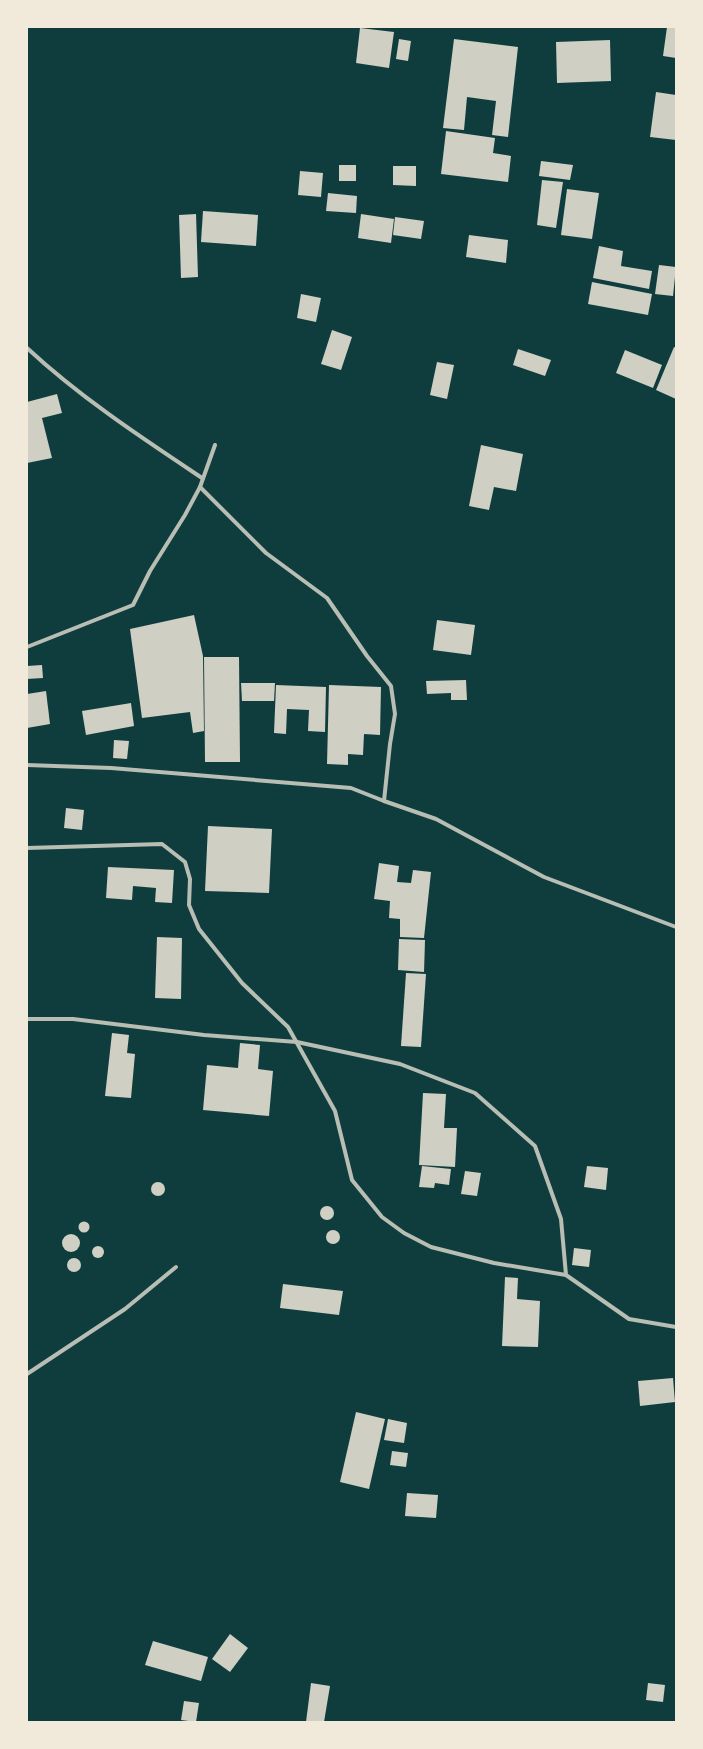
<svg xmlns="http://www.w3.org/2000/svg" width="703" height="1749" viewBox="0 0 703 1749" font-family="Literata,serif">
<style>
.building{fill:#cfcfc3}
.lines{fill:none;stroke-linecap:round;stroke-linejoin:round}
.minor{stroke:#b8beb3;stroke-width:4}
</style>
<rect width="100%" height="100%" fill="#0f3d3e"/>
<g class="building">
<polygon points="667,27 676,27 676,58 663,56"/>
<polygon points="360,28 394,32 389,68 356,63"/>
<polygon points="399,39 411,41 408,61 396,59"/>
<polygon points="454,39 518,47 508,137 492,135 496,101 467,97 464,130 443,128"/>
<polygon points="610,40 611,81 557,83 556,42"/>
<polygon points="656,92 676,95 676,140 650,137"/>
<polygon points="446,131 495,138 493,153 511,156 508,182 441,174"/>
<polygon points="541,161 573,165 570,180 539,176"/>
<rect x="339" y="165" width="17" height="16"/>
<polygon points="393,166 416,166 416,186 393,185"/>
<polygon points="300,171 323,173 321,197 298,195"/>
<polygon points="542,180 563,182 556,228 537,225"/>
<polygon points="567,189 599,193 592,239 561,235"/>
<polygon points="328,193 357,196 356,213 326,211"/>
<polygon points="203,211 258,215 256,246 201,242"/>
<polygon points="196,214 198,277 181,278 179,215"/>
<polygon points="361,214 394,219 391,243 358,238"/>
<polygon points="395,217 424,221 421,239 393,235"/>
<polygon points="469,235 508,240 506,263 466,257"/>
<polygon points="599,246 623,251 621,266 652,271 649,289 593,278"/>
<polygon points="659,265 676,267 673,296 655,294"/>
<polygon points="592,282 652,294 648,315 588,304"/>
<polygon points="301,294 321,298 316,322 297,318"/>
<polygon points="332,330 352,337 341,370 321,364"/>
<polygon points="674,347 676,348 676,399 656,390"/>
<polygon points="518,349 551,360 545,376 513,365"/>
<polygon points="625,350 662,365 653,388 616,373"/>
<polygon points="437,362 454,365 447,399 430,395"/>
<polygon points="57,394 62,413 42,418 52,458 27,463 27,402"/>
<polygon points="481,445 523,454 516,491 494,487 489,510 469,506"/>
<polygon points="194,615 203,656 204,731 193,733 190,712 142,718 130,629"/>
<polygon points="437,620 475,625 471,655 433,650"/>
<polygon points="204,657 239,657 240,762 205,762"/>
<polygon points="42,665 43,678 27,679 27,666"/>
<polygon points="466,680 467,700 451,700 451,693 427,694 426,681"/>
<polygon points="241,683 275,683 274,701 242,701"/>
<polygon points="276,685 326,687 325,732 308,731 309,710 287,709 286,734 274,733"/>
<polygon points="329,685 381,687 380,735 364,734 363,755 348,754 348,765 327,764"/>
<polygon points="46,691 50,724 27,728 27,694"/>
<polygon points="131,703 134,726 86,735 82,711"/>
<polygon points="114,740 129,741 127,759 113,758"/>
<polygon points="66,808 84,810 82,830 64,828"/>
<polygon points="208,826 272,829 269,893 205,891"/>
<polygon points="379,863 399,866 397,882 411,883 413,870 431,872 424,938 400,937 400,919 389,918 390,901 374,899"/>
<polygon points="108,867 174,870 172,903 155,902 156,888 133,886 132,900 106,898"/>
<polygon points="157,937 182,938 181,999 155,998"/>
<polygon points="399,939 425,940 424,972 398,970"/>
<polygon points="406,973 426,974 421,1047 401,1046"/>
<polygon points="112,1033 129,1035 127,1053 135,1054 131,1098 105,1096"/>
<polygon points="240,1043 260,1045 258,1069 273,1071 269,1116 203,1110 207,1065 238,1068"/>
<polygon points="423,1093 446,1094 444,1128 457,1128 455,1167 419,1165"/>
<polygon points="422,1166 451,1169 449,1185 435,1183 434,1188 419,1187"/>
<polygon points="587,1166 608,1168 606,1190 584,1187"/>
<polygon points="465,1171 481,1173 477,1196 461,1194"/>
<circle cx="158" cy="1189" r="7"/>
<circle cx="327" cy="1213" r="7"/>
<circle cx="84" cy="1227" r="5.5"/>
<circle cx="333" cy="1237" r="7"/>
<circle cx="71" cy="1243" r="9"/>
<circle cx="98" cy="1252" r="6"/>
<polygon points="574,1248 591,1250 589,1267 572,1265"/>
<circle cx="74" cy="1265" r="7"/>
<polygon points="505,1277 518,1278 517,1299 540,1301 538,1347 502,1346"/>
<polygon points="283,1284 343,1291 339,1315 280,1308"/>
<polygon points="673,1378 675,1402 640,1406 638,1381"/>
<polygon points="356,1412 385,1419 369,1489 340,1482"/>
<polygon points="388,1419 407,1423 404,1443 384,1440"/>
<polygon points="392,1451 408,1453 406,1467 390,1465"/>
<polygon points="407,1493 438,1495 436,1518 405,1516"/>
<polygon points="230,1634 248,1648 230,1672 212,1659"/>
<polygon points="153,1641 208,1657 201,1681 145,1665"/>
<polygon points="311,1683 330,1686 324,1722 306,1722"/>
<polygon points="648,1683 665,1685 663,1702 646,1700"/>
<polygon points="184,1701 199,1703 196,1722 181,1720"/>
</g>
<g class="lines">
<g class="minor">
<path d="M27,348c54,50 115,90 175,130"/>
<polyline points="200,487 266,553 327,598 367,656 391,686 395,714 390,744 384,801 436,819 544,877 676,927"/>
<polyline points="27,647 133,605 150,571 185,515 200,487 215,445"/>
<polyline points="27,765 111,768 351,788 384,801"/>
<polyline points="27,848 162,844 185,862 190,879 189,905 199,929 242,983 288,1027 335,1111 352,1180 382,1217 404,1233 431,1247 494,1263 566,1275 629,1319 676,1327"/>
<polyline points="27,1019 73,1019 204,1035 297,1042 400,1064 475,1093 535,1146 561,1219 566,1275"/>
<polyline points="27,1374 125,1309 176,1267"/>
</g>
</g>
<rect width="703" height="1749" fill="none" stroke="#f1e9da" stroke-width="56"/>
</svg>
